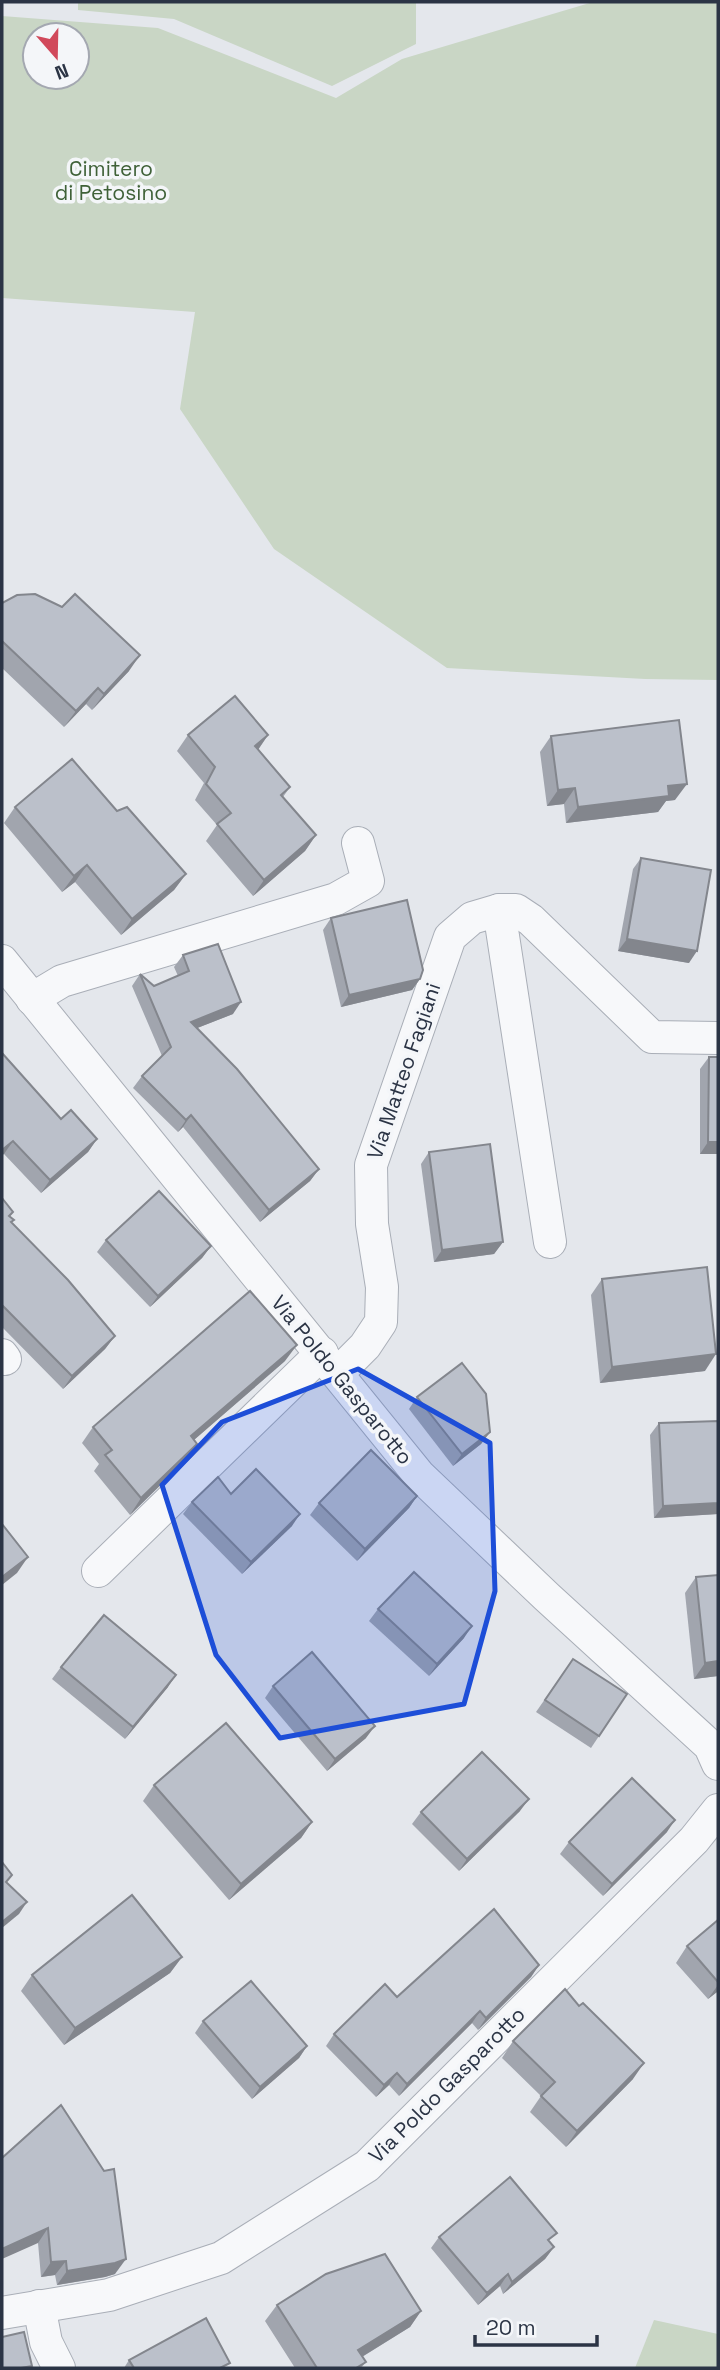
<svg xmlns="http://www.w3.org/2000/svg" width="720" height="2370" viewBox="0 0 720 2370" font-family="'Space Grotesk',sans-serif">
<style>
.green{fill:#c9d6c5;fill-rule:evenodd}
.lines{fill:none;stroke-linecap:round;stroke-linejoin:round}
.minor-casing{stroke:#a9aeb7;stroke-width:34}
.minor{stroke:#f7f8fa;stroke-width:32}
.wall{fill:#a1a5ae}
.shaded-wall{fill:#83868d}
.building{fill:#bbc0ca;stroke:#83868d;stroke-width:2}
.marked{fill:#1d4ed8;fill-opacity:0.2;stroke:#1d4ed8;stroke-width:5;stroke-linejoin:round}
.labels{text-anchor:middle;stroke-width:7;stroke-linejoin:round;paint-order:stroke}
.park-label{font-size:21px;fill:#3f6138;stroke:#f4f6f9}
.street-label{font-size:21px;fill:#2b3445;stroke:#f4f6f9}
</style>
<rect width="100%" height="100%" fill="#e4e7ec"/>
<g class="green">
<polygon points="78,2 416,2 416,44 332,86 174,19 78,10"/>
<path d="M593,2h125v678l-73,-1 -198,-11 -173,-119 -94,-140 15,-97 -193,-14v-282l156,12 178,70 66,-39zM35,35h42v42h-42z"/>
<polygon points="654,2320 718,2334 718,2368 635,2368"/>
</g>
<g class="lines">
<defs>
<g id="minor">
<polyline points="499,910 550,1242"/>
<polyline points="2,961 419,1475 547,1597 710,1746 718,1764"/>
<polyline points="32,999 62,981 336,899 368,881 358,843"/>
<polyline points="2,1355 5,1359"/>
<polyline points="338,1373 365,1346 381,1322 382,1287 372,1224 371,1165 450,937 472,918 499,910 516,910 531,920 652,1037 718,1038"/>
<polyline points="98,1571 322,1353"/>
<polyline points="39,2306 46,2342 59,2368"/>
<polyline points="2,2313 109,2295 221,2258 367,2166 694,1840 718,1810"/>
</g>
</defs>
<use href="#minor" class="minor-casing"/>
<use href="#minor" class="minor"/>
</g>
<g class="wall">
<polygon points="2,603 129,671 92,710 86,704 64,727 2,668"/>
<polygon points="188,735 268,735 258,750 290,787 283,797 316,835 305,851 253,896 206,841 217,825 195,800 204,783 177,751"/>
<polygon points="551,736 675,800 666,801 658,812 566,823 564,804 547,806 540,752"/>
<polygon points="15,807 117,811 186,874 174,890 121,935 75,882 62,892 4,823"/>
<polygon points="641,858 689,963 618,951 633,869"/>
<polygon points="331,918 420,979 412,990 341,1007 323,930"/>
<polygon points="183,955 233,1014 197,1028 319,1169 310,1181 260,1222 183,1127 178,1132 133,1088 142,1076 162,1056 132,986 140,974 154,986 178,976 174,967"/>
<polygon points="2,1053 61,1119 97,1139 88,1152 41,1193 4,1154 2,1155"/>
<polygon points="709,1057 718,1057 718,1154 700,1154 700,1069"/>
<polygon points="429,1152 503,1242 494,1254 434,1262 421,1164"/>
<polygon points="2,1198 13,1212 10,1216 12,1223 115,1336 105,1349 63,1389 2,1327"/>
<polygon points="106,1240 211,1246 202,1258 150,1307 97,1252"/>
<polygon points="602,1279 705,1371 600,1383 591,1295"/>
<polygon points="285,1361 194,1440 186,1460 130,1515 94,1471 99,1464 82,1443 93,1427"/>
<polygon points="417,1397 490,1432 481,1444 453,1466 409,1409"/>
<polygon points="718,1421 718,1514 654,1518 650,1435 659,1423"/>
<polygon points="231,1494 292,1526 242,1574 183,1514 192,1502"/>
<polygon points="417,1496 409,1508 357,1561 310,1515 319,1503"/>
<polygon points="718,1575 718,1676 694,1679 685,1593 696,1577"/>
<polygon points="378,1609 464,1638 429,1676 369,1621"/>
<polygon points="573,1659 627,1694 591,1748 536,1712"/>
<polygon points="61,1667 168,1687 125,1739 52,1679"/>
<polygon points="273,1686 366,1738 327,1771 265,1698"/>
<polygon points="154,1785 312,1822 301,1838 229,1900 143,1801"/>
<polygon points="520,1811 459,1871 412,1824 421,1812"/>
<polygon points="667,1832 603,1896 560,1854 569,1842"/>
<polygon points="718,1920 718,1993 717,1992 708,1999 676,1963 687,1946"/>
<polygon points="182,1957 170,1973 64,2045 21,1991 32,1975"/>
<polygon points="539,1965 531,1977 478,2030 472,2023 399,2096 389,2085 376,2097 326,2046 334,2034 397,1997"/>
<polygon points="203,2021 307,2046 299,2058 252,2099 195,2033"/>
<polygon points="513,2041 633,2079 566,2147 530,2112 541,2096 502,2058"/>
<polygon points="2,2158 115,2274 105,2277 57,2285 55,2275 41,2277 38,2243"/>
<polygon points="439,2237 550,2243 554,2247 545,2259 503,2294 500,2286 478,2305 431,2248"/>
<polygon points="277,2305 421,2311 410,2327 362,2357 366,2362 361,2368 295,2368 265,2321"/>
<polygon points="129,2360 227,2368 124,2368"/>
</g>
<g class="shaded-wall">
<polygon points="140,655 129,671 92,710 104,694"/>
<polygon points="98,688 86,704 64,727 76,711"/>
<polygon points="268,735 257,751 255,746"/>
<polygon points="687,784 675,800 666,801 658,812 566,823 578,807 668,786"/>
<polygon points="575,788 564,804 547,806 558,790"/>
<polygon points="316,835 305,851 253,896 264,880"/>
<polygon points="87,865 75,882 62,892 74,876"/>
<polygon points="186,874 174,890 121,935 132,919"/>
<polygon points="627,939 697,951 689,963 618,951"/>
<polygon points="420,979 412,990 341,1007 349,995"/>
<polygon points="241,1002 233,1014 182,1034 191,1022"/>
<polygon points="191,1115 183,1127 178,1132 186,1120"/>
<polygon points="97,1139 88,1152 41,1193 50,1180"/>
<polygon points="13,1141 4,1154 2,1155 2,1150"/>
<polygon points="708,1142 718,1142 718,1154 700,1154"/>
<polygon points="319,1169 310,1181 260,1222 269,1210"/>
<polygon points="503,1242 494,1254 434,1262 442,1250"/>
<polygon points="211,1246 202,1258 150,1307 158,1296"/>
<polygon points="115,1336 105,1349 63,1389 72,1376"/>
<polygon points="297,1345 285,1361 180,1452 191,1436"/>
<polygon points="716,1354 705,1371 600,1383 612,1367"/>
<polygon points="490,1432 481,1444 453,1466 462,1454"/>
<polygon points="197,1444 186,1460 130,1515 141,1498"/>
<polygon points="417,1496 409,1508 357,1561 365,1549"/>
<polygon points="718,1503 718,1514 654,1518 663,1506"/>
<polygon points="300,1514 292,1526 242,1574 251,1562"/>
<polygon points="28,1557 17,1573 2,1585 2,1577"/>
<polygon points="472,1626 464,1638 429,1676 437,1664"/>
<polygon points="718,1661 718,1676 694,1679 705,1663"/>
<polygon points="176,1675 168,1687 125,1739 133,1727"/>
<polygon points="375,1726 366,1738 327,1771 335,1759"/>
<polygon points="529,1799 520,1811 459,1871 467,1859"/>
<polygon points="675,1820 667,1832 603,1896 612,1884"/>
<polygon points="312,1822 301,1838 229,1900 241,1884"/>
<polygon points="27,1902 19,1914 2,1928 2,1922"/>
<polygon points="182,1957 170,1973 64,2045 75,2028"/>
<polygon points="539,1965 531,1977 478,2030 486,2018"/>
<polygon points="718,1985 717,1992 708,1999"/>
<polygon points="480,2011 472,2023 399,2096 407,2084"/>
<polygon points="307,2046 299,2058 252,2099 260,2087"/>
<polygon points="644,2063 633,2079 566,2147 577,2131"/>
<polygon points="397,2073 389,2085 376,2097 384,2085"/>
<polygon points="48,2228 38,2243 2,2259 2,2249"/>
<polygon points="554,2247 545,2259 503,2294 512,2282"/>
<polygon points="126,2259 115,2274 105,2277 57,2285 67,2271"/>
<polygon points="66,2261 55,2275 41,2277 51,2262"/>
<polygon points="508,2274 500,2286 478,2305 487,2293"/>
<polygon points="421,2311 410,2327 347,2366 358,2350"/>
</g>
<g class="building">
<polygon points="35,594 62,607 75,594 140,655 104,694 98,688 76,711 2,641 2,603 17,595"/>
<polygon points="235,696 268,735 255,746 290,787 281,795 316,835 264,880 217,824 231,813 206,784 215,767 188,735"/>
<polygon points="679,720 687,784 668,786 669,796 578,807 575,788 558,790 551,736"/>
<polygon points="72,759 117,811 127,807 186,874 132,919 87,865 74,876 15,807"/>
<polygon points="641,858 711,870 697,951 627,939"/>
<polygon points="407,900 423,970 420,979 349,995 331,918"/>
<polygon points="218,944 241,1002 191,1022 237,1069 319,1169 269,1210 191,1115 186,1120 142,1076 171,1047 140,974 154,986 189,971 183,955"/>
<polygon points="2,1053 61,1119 71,1110 97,1139 50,1180 13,1141 2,1150"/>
<polygon points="709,1057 718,1057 718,1142 708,1142"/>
<polygon points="490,1144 503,1242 442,1250 429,1152"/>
<polygon points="159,1191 211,1246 158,1296 106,1240"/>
<polygon points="2,1198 13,1212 9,1216 14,1220 11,1222 68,1280 115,1336 72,1376 2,1305"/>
<polygon points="707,1267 716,1354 612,1367 602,1279"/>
<polygon points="250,1291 297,1345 191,1436 197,1444 141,1498 105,1455 112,1450 93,1427"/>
<polygon points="462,1363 486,1394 490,1432 462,1454 417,1397"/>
<polygon points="718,1421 718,1503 663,1506 659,1423"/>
<polygon points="371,1450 417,1496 365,1549 319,1503"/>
<polygon points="256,1469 300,1514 251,1562 192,1502 218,1477 231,1494"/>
<polygon points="2,1524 28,1557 2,1577"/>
<polygon points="414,1572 472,1626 437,1664 378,1609"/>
<polygon points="718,1575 718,1661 705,1663 696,1577"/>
<polygon points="104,1615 176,1675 133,1727 61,1667"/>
<polygon points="312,1652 375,1726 335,1759 273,1686"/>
<polygon points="573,1659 627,1694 599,1736 545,1700"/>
<polygon points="226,1723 312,1822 241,1884 154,1785"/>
<polygon points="482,1752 529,1799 467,1859 421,1812"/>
<polygon points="632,1778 675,1820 612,1884 569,1842"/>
<polygon points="2,1862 12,1875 6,1882 27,1902 2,1922"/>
<polygon points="132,1895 182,1957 75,2028 32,1975"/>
<polygon points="494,1909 539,1965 486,2018 480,2011 407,2084 397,2073 384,2085 334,2034 385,1984 397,1997"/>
<polygon points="718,1920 718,1982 687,1946"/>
<polygon points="251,1981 307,2046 260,2087 203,2021"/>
<polygon points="565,1989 579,2006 583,2003 644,2063 577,2131 541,2096 555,2082 513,2041"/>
<polygon points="61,2105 104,2171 114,2169 126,2259 115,2263 67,2271 66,2261 51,2262 48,2228 2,2249 2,2158"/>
<polygon points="510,2177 557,2233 548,2240 554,2247 512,2282 508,2274 487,2293 439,2237"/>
<polygon points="385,2254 421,2311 358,2350 366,2362 356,2368 317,2368 277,2305 326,2274"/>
<polygon points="206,2318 230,2363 220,2368 134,2368 129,2360"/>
<polygon points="24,2332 32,2366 21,2368 2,2368 2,2337"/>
</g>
<path class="marked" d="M358,1369l132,74 5,148 -31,113 -184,34 -64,-83 -54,-170 60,-63z"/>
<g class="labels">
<g class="park-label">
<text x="111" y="176">Cimitero<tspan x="111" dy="24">di Petosino</tspan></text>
</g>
<g class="street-label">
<text transform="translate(404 1071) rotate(-71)" y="7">Via Matteo Fagiani</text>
<text transform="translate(342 1380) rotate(51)" y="7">Via Poldo Gasparotto</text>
<text transform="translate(447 2085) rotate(-45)" y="7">Via Poldo Gasparotto</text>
</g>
</g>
<rect width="720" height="2370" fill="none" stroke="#2b3445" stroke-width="7"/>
<g transform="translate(56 56) rotate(160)"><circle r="33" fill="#f4f6f9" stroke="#a4a8b1" stroke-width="2"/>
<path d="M0-5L12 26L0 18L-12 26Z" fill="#d1495b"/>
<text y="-10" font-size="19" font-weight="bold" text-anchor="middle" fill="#2b3445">N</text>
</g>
<path d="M475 2335v10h122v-10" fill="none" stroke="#2b3445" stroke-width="3.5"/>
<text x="486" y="2335" font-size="21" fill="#2b3445" stroke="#f4f6f9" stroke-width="5" paint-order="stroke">20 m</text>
</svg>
